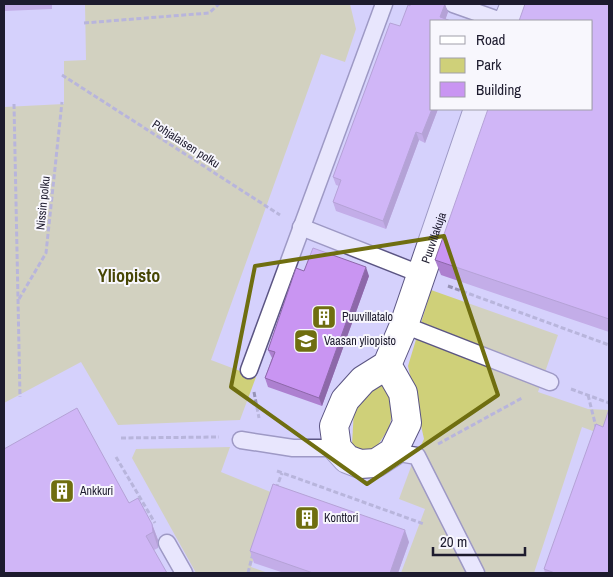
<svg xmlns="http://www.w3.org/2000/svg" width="613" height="577" viewBox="0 0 613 577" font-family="'Archivo Narrow',sans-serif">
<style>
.green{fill:#cfd079}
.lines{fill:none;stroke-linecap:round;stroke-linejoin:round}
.service-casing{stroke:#5b5583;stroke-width:19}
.minor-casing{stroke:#5b5583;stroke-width:30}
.path{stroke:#9693b6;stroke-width:3;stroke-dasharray:5 2.5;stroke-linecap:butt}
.service{stroke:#fff;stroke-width:16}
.minor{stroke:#fff;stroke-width:28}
.wall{fill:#ad80d0}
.shaded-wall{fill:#8d68a9}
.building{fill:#c995f2;stroke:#8d68a9}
.marked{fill:none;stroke:#6f6e10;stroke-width:4;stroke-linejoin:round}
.labels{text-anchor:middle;stroke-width:4;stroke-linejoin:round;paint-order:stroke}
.street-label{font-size:12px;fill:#1d1b2e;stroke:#f8f7fd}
.poi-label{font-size:12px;fill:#1d1b2e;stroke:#f8f7fd;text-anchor:start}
.district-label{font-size:18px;font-weight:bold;fill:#474605;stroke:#f8f7fd}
</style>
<rect width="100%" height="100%" fill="#d5d1fc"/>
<g class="green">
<polygon points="85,4 350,4 356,29 345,62 321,54 211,360 256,377 240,420 118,425 81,362 4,403 4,107 64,104 64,61 86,60"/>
<polygon points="431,290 558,335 538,392 588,409 609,410 609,437 582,427 534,573 401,573 425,509 399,499 412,464 424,439 408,366"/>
<polygon points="383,384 395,402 389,428 374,451 363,453 352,445 354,409 374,385"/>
<polygon points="230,447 221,472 273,493 251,567 268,573 196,573 132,458 136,449"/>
</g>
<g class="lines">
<defs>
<g id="service">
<polyline points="453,4 501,21"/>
<polyline points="301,227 420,274"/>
<polyline points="404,325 550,382"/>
<polyline points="249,370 384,4"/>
<polyline points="241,440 293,448 337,448"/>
<polyline points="393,452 417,456 476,573"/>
<polyline points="167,543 184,573"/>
</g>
<g id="minor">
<polyline points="508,21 515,4"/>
<path id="s1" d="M387,365l16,28 4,30 -14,29 -17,11 -16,1 -13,-5 -10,-11 -3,-22 11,-26 18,-20 24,-15 17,-40 74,-216"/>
</g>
</defs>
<use href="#service" class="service-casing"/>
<use href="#minor" class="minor-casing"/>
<g class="path">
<polyline points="84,23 209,13 219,4"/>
<polyline points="62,75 280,215"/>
<polyline points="14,104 20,397"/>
<polyline points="448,286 609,345"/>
<polyline points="19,299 46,253 62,102"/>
<polyline points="571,389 609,403"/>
<polyline points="254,392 259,418"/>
<polyline points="588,395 596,427"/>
<polyline points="121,438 219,437"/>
<polyline points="438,444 522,398"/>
<polyline points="116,457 155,523"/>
<polyline points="277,471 424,524"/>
<polyline points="276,489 282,473"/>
<polyline points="248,573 253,553"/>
</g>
<use href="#service" class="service"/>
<use href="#minor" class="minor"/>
</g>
<g class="wall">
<polygon points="4,4 52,4 52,9 4,11"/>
<polygon points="609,4 609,332 441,275 435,260"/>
<polygon points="410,6 448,12 445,19 432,109 438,109 425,143 419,140 386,229 336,211 333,202 339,186 336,185 333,177"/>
<polygon points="304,271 369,276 322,406 268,387 265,378 272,358 268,350"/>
<polygon points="603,427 609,573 545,573 544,569"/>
<polygon points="129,503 152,524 158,540 158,548 154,550 4,573"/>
<polygon points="409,542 398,573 284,573 254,563 250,551"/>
</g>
<g class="shaded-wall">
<polygon points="445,4 448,12 445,21 440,17"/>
<polygon points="432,109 438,109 425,143 422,134"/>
<polygon points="416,132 419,140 386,229 383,221"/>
<polygon points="366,267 369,276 322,406 319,398"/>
<polygon points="152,524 158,540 158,548 153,532"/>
<polygon points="405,530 409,542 398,573 390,573"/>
</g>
<g class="building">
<polygon points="410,4 445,4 440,17 451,21 432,21 432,109 422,134 416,132 383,221 333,202 341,180 333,177 390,23 400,26 408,5 410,6"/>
<polygon points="525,4 609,4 609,319 435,260 488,109 592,109 592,21 519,21"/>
<polygon points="313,248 366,267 319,398 265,378 275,352 268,350 296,268 304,271"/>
<polygon points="77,408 129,503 138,498 152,524 153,532 146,536 167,573 4,573 4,449"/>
<polygon points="609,409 609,573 555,573 544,569 596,424 603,427"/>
<polygon points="273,484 405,530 390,573 313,573 250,551"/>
</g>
<path d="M0 0H613V577H0ZM444,236l54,159 -131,89 -136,-97 24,-121z" fill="#d5d1fc" fill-opacity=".55" fill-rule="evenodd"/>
<path class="marked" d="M444,236l54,159 -131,89 -136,-97 24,-121z"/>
<defs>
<symbol id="building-square" viewBox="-11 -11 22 22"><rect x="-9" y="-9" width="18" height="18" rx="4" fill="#6f6e10" stroke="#f8f7fd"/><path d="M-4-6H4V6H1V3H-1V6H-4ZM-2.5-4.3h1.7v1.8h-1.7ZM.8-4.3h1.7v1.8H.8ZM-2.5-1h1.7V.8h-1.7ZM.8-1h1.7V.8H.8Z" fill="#fff"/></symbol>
<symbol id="university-square" viewBox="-11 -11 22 22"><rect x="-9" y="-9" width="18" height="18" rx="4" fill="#6f6e10" stroke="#f8f7fd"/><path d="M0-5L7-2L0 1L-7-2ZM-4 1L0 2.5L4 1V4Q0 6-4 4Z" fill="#fff"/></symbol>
</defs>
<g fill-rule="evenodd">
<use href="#building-square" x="310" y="303" width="28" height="28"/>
<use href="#university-square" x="292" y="327" width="28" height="28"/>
<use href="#building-square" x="48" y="477" width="28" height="28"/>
<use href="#building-square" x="293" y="504" width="28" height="28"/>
</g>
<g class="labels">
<g class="street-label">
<text transform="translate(186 144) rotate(33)" y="4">Pohjalaisen polku</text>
<text transform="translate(43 203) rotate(-84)" y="4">Nissin polku</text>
<text dy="4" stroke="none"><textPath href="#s1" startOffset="401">Puuvillakuja</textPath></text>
</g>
<g class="poi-label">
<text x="342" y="321">Puuvillatalo</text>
<text x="324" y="345">Vaasan yliopisto</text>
<text x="80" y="495">Ankkuri</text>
<text x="324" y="522">Konttori</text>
</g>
<g class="district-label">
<text x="129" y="282">Yliopisto</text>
</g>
</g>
<rect width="613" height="577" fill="none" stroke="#1d1b2e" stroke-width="10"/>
<rect x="430" y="20" width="162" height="90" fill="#f8f7fd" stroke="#a09faa"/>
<rect x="440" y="36" width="25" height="8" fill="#ffffff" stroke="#a09faa"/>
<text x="476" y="45" font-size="15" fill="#1d1b2e">Road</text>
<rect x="440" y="58" width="25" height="15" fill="#cfd079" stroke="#a09faa"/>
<text x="476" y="70" font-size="15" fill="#1d1b2e">Park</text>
<rect x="440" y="82" width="25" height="15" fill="#c995f2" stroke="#a09faa"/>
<text x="476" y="95" font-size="15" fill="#1d1b2e">Building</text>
<path d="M433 547v8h92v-8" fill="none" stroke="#1d1b2e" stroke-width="2.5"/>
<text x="440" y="547" font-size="15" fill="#1d1b2e" stroke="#f8f7fd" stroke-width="4" paint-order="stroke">20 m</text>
</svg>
